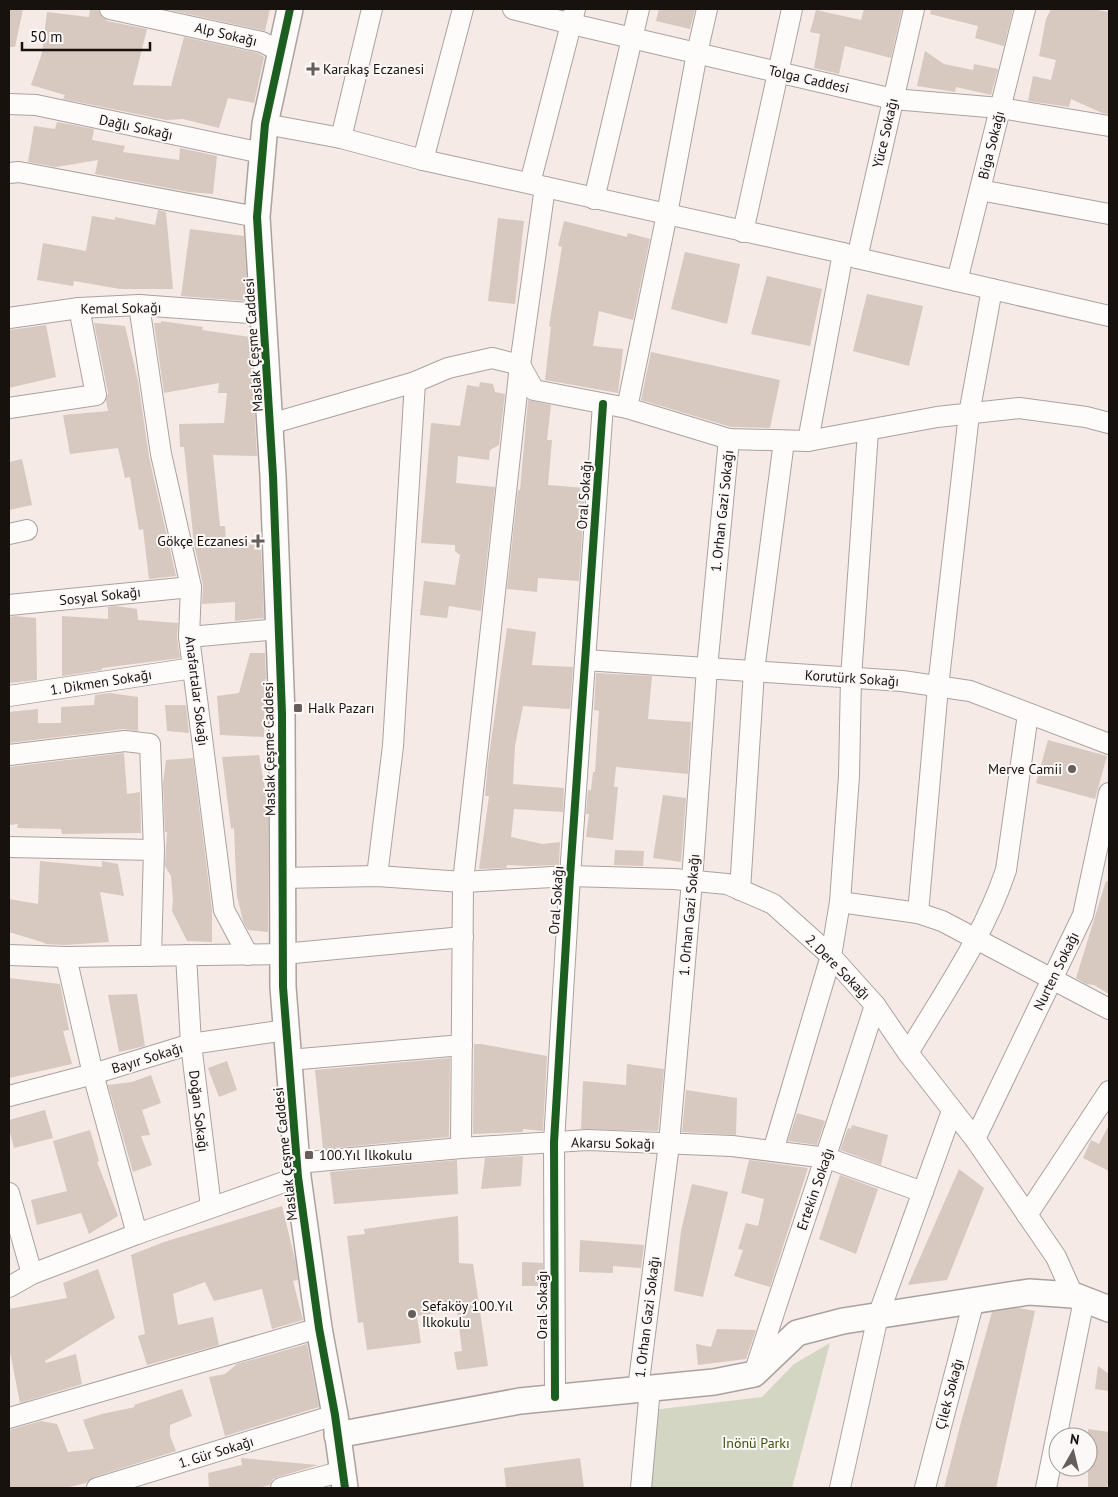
<svg xmlns="http://www.w3.org/2000/svg" width="1118" height="1497" viewBox="0 0 1118 1497" font-family="'PT Sans',sans-serif">
<style>
.green{fill:#d2d6c2}
.building{fill:#d7c8c0}
.lines{fill:none;stroke-linecap:round;stroke-linejoin:round}
.minor-casing{stroke:#aba29f;stroke-width:22}
.tertiary-casing{stroke:#aba29f;stroke-width:28}
.minor{stroke:#fefcfb;stroke-width:20}
.tertiary{stroke:#fefcfb;stroke-width:25}
.cycleway-casing{stroke:#fcf8f7;stroke-width:11}
.cycleway{stroke:#1b5e20;stroke-width:8}
.poi-dot{fill:#655e5a;stroke:#fcf8f7;stroke-width:2}
.labels{text-anchor:middle;stroke-width:4;stroke-linejoin:round;paint-order:stroke}
.street-label{font-size:14px;fill:#18120f;stroke:#fcf8f7}
.poi-label{font-size:14px;fill:#18120f;stroke:#fcf8f7;text-anchor:start}
.park-label{font-size:14px;fill:#365303;stroke:#fcf8f7}
</style>
<rect width="100%" height="100%" fill="#f5eae6"/>
<polygon class="green" points="830,1343 792,1488 646,1488 653,1410 762,1397 794,1364"/>
<g class="building">
<polygon points="9,9 23,9 15,47 9,47"/>
<polygon points="90,9 98,9 102,17 107,21 147,29 133,85 171,86 184,37 258,53 264,57 254,103 228,98 219,128 183,119 166,120 63,99 65,95 31,85 42,53 47,12 89,17"/>
<polygon points="165,9 270,9 265,31"/>
<polygon points="659,9 695,9 690,29 656,21"/>
<polygon points="864,9 902,9 891,58 845,46 839,74 814,68 820,34 810,32 816,10 861,20"/>
<polygon points="931,9 1013,9 1004,46 975,38 978,26 930,14"/>
<polygon points="1051,9 1091,9 1109,12 1109,114 1102,113 1071,99 1069,107 1028,101 1033,76 1051,80 1056,60 1039,56 1046,19"/>
<polygon points="925,51 944,64 973,70 974,64 998,69 991,95 956,87 955,92 917,86"/>
<polygon points="57,122 94,129 92,140 125,146 123,152 179,160 180,148 217,156 213,194 189,192 95,174 98,160 56,167 28,162 34,126 55,129"/>
<polygon points="158,210 166,212 173,289 120,289 74,281 73,286 37,280 43,243 86,251 92,216 115,220 115,217 155,225"/>
<polygon points="498,218 524,221 515,304 488,301"/>
<polygon points="564,221 627,237 628,233 650,239 633,320 599,311 593,346 623,349 618,393 545,380 551,327 549,326 562,247 558,246"/>
<polygon points="190,229 244,236 247,287 245,301 181,296"/>
<polygon points="685,252 740,264 727,324 671,309"/>
<polygon points="767,276 822,289 810,346 751,334"/>
<polygon points="867,294 923,306 909,366 853,351"/>
<polygon points="161,321 203,327 202,330 250,337 257,456 213,455 220,526 225,526 226,541 261,543 264,618 235,621 235,602 202,604 203,585 194,544 184,447 180,447 179,424 224,423 227,393 218,393 219,383 164,393 154,323 161,323"/>
<polygon points="94,323 125,326 138,381 149,457 176,576 149,579 143,529 139,530 130,477 125,478 118,448 70,454 63,415 108,411 106,400 108,393"/>
<polygon points="46,325 56,377 9,388 9,330"/>
<polygon points="651,352 780,380 770,428 731,427 641,400"/>
<polygon points="480,382 493,384 495,392 505,394 499,445 490,450 489,460 458,456 456,483 495,487 481,611 449,606 447,618 420,615 424,581 455,585 460,555 455,551 455,545 421,543 431,423 460,426 467,385 479,387"/>
<polygon points="528,400 551,405 547,440 552,440 548,485 585,488 579,581 538,578 537,592 507,589 518,490 520,490"/>
<polygon points="22,459 32,505 9,510 9,462"/>
<polygon points="116,606 137,609 138,620 178,623 177,638 180,658 102,668 102,670 62,676 62,616 108,619 108,607"/>
<polygon points="15,616 36,618 37,680 9,683 9,617"/>
<polygon points="507,628 536,632 532,665 573,667 570,709 523,706 515,746 513,784 564,788 563,812 514,809 511,837 542,844 560,842 559,865 528,866 507,865 506,868 480,869 479,869 489,796 485,796 488,763"/>
<polygon points="250,653 265,653 266,679 265,679 264,737 220,735 217,696 239,693"/>
<polygon points="596,673 652,676 648,719 691,722 688,774 616,767 614,787 618,787 613,840 586,837 589,814 586,814 588,790 591,790 593,772 595,772 599,711 594,710"/>
<polygon points="110,693 138,697 138,731 124,729 9,743 9,712 38,709 38,723 61,723 61,707 94,705 95,695"/>
<polygon points="165,705 186,705 189,733 167,731"/>
<polygon points="1048,740 1107,756 1095,799 1036,783"/>
<polygon points="124,753 127,794 140,792 141,833 62,834 61,829 17,828 18,824 9,825 9,767"/>
<polygon points="259,755 268,806 268,932 248,930 243,921 237,896 236,877 234,828 231,829 222,757"/>
<polygon points="193,758 212,910 212,942 187,941 172,911 173,899 171,876 165,866 167,832 165,832 163,784 166,760"/>
<polygon points="663,795 686,798 681,862 653,858"/>
<polygon points="615,850 644,851 643,866 614,865"/>
<polygon points="40,861 102,867 102,861 118,864 124,896 100,892 109,942 65,945 45,944 45,943 9,932 9,899 38,904"/>
<polygon points="1106,881 1109,882 1109,994 1094,985 1086,984 1076,978"/>
<polygon points="9,978 60,984 69,1030 63,1031 72,1064 9,1078"/>
<polygon points="137,994 145,1046 119,1052 108,995"/>
<polygon points="474,1044 481,1044 547,1056 543,1131 523,1129 523,1132 473,1134"/>
<polygon points="450,1058 449,1137 323,1149 315,1070"/>
<polygon points="227,1061 237,1090 219,1097 208,1068"/>
<polygon points="627,1064 664,1069 658,1131 581,1129 583,1081 626,1085"/>
<polygon points="151,1075 161,1103 142,1110 150,1135 141,1136 152,1165 133,1172 108,1085 132,1082"/>
<polygon points="686,1090 737,1098 736,1135 682,1132"/>
<polygon points="45,1110 53,1138 14,1148 9,1129 9,1120"/>
<polygon points="797,1113 825,1121 817,1145 788,1141"/>
<polygon points="852,1125 888,1135 881,1165 840,1150 848,1128 851,1129"/>
<polygon points="1109,1125 1109,1171 1083,1158 1091,1140 1099,1144"/>
<polygon points="90,1130 99,1161 97,1162 118,1216 89,1234 81,1213 37,1225 31,1200 67,1191 53,1141"/>
<polygon points="522,1156 523,1157 521,1186 481,1189 485,1158"/>
<polygon points="457,1160 458,1194 334,1204 330,1172"/>
<polygon points="749,1160 808,1168 770,1287 734,1276 743,1250 738,1249 746,1223 758,1226 764,1199 741,1193"/>
<polygon points="959,1169 984,1188 947,1280 908,1285"/>
<polygon points="840,1175 878,1189 856,1254 819,1239"/>
<polygon points="692,1184 728,1192 703,1297 674,1291 681,1231"/>
<polygon points="282,1206 296,1264 298,1280 293,1281 303,1320 272,1329 262,1289 214,1301 205,1282 173,1294 178,1325 213,1317 219,1345 147,1365 138,1336 145,1334 131,1255 164,1242"/>
<polygon points="458,1216 459,1263 473,1264 488,1366 457,1370 454,1352 462,1351 457,1310 417,1316 421,1343 367,1350 363,1322 358,1323 347,1236 365,1234 364,1229"/>
<polygon points="580,1240 644,1245 641,1268 613,1266 613,1273 579,1272"/>
<polygon points="522,1262 543,1263 543,1286 522,1286"/>
<polygon points="98,1269 115,1318 45,1361 46,1363 76,1354 82,1384 20,1403 9,1347 9,1309 67,1298 63,1283"/>
<polygon points="1019,1308 1035,1311 996,1488 944,1488 961,1422 992,1312"/>
<polygon points="717,1329 756,1330 746,1359 698,1365 696,1344 711,1347"/>
<polygon points="307,1344 319,1407 225,1436 209,1377 225,1374 237,1364"/>
<polygon points="1098,1366 1109,1374 1109,1391 1095,1389"/>
<polygon points="182,1389 192,1416 170,1425 170,1436 176,1451 94,1477 86,1483 65,1488 9,1488 9,1430 41,1421 57,1424 68,1452 94,1449 83,1420 102,1414 135,1407 134,1405"/>
<polygon points="1088,1429 1109,1432 1109,1477 1107,1488 1088,1488"/>
<polygon points="241,1458 318,1465 278,1477 273,1479 270,1485 258,1488 209,1488 208,1473 242,1465"/>
<polygon points="580,1458 584,1488 506,1488 504,1468"/>
</g>
<g class="lines">
<defs>
<g id="minor">
<polyline points="110,9 262,42 281,52"/>
<polyline points="513,9 572,24 893,99 1000,108 1109,126"/>
<polyline points="9,104 36,105 262,153"/>
<polyline points="265,124 341,138 423,160 843,253 857,258 1109,316"/>
<polyline points="341,138 372,9"/>
<polyline points="423,160 463,9"/>
<polyline points="9,173 19,172 257,217"/>
<polyline points="530,183 575,9"/>
<polyline points="980,190 1109,214"/>
<polyline points="594,199 639,9"/>
<polyline points="743,232 792,9"/>
<polyline points="857,258 914,9"/>
<polyline points="957,281 1025,9"/>
<polyline points="139,305 161,454 191,587 189,637 224,910 248,955"/>
<polyline points="9,318 79,308 139,305 263,314"/>
<polyline points="9,408 96,395 79,308"/>
<polyline points="627,408 667,214 697,53 707,9"/>
<polyline points="270,424 415,382 448,368 492,358 520,365 534,390 627,408 729,439 808,441 937,417 1019,408 1086,417 1109,423"/>
<polyline points="808,441 843,253"/>
<polyline points="9,534 27,530"/>
<polyline points="9,605 191,587"/>
<polyline points="189,637 279,629"/>
<polyline points="585,660 902,681 970,691 1109,744"/>
<polyline points="9,696 193,668"/>
<polyline points="9,755 125,741 150,744 154,850 151,956"/>
<polyline points="9,847 154,850"/>
<polyline points="377,876 393,746 415,382"/>
<polyline points="282,878 377,876 463,882 570,876 674,879 727,884 773,904 831,956 875,1005 908,1053 975,1139 1056,1257 1073,1295"/>
<polyline points="740,890 754,671 784,441"/>
<polyline points="840,902 918,913 942,921 1109,1009"/>
<polyline points="918,913 938,687 969,414 992,289"/>
<polyline points="9,955 66,957 283,954 463,937"/>
<polyline points="186,955 191,1044 211,1207"/>
<polyline points="66,957 93,1074 137,1234"/>
<path d="M908,1053c35,-59 76,-117 98,-183l22,-156"/>
<polyline points="289,1060 462,1045"/>
<polyline points="9,1096 93,1074 191,1044 286,1030"/>
<polyline points="975,1139 1083,915 1109,793"/>
<polyline points="461,1148 463,882 520,365 545,187"/>
<polyline points="773,1151 831,956 840,902 849,776 851,678 868,431"/>
<polyline points="297,1163 461,1148 588,1140 732,1146 827,1158 923,1192"/>
<polyline points="9,1193 32,1274"/>
<polyline points="1027,1215 1109,1091"/>
<polyline points="9,1287 32,1274 137,1234 298,1177"/>
<path d="M754,1374c40,-124 82,-246 121,-369"/>
<polyline points="638,1389 669,1144 692,881 707,668 729,439"/>
<polyline points="555,1397 554,1142 570,876 603,404"/>
<polyline points="9,1418 319,1328"/>
<polyline points="97,1488 335,1415"/>
<polyline points="281,1488 343,1471"/>
<polyline points="641,1488 650,1388"/>
<polyline points="840,1488 878,1316 952,1111"/>
<polyline points="925,1488 974,1300"/>
<polyline points="1046,1488 1084,1300"/>
</g>
<g id="tertiary">
<polyline points="290,9 265,124 257,217 273,476 282,714 283,987 298,1177 319,1328 335,1415 345,1488"/>
<polyline points="337,1435 520,1401 714,1382 754,1374 797,1333 843,1321 1029,1292 1073,1295 1109,1309"/>
</g>
</defs>
<use href="#minor" class="minor-casing"/>
<use href="#tertiary" class="tertiary-casing"/>
<use href="#minor" class="minor"/>
<use href="#tertiary" class="tertiary"/>
<defs>
<g id="cycleway">
<polyline points="290,9 265,124 257,217 273,476 282,714 283,987 298,1177 319,1328 335,1415 345,1488"/>
<polyline points="555,1397 554,1142 570,876 603,404"/>
</g>
</defs>
<use href="#cycleway" class="cycleway-casing"/>
<use href="#cycleway" class="cycleway"/>
</g>
<g class="poi-dot">
<path d="M310.5 61.5h5v5h5v5h-5v5h-5v-5h-5v-5h5z"/>
<path d="M255.5 533.5h5v5h5v5h-5v5h-5v-5h-5v-5h5z"/>
<rect x="293" y="703" width="10" height="10" rx="2.5"/>
<circle cx="1072" cy="769" r="5"/>
<rect x="304" y="1150" width="10" height="10" rx="2.5"/>
<circle cx="412" cy="1314" r="5"/>
</g>
<g class="labels">
<g class="street-label">
<text transform="translate(226 34) rotate(13)" y="5">Alp Sokağı</text>
<text transform="translate(809 79) rotate(13)" y="5">Tolga Caddesi</text>
<text transform="translate(136 127) rotate(12)" y="5">Dağlı Sokağı</text>
<text transform="translate(885 133) rotate(-77)" y="5">Yüce Sokağı</text>
<text transform="translate(991 145) rotate(-76)" y="5">Biga Sokağı</text>
<text transform="translate(121 308) rotate(-1)" y="5">Kemal Sokağı</text>
<text transform="translate(253 345) rotate(-94)" y="5">Maslak Çeşme Caddesi</text>
<text transform="translate(584 495) rotate(-86)" y="5">Oral Sokağı</text>
<text transform="translate(722 511) rotate(-84)" y="5">1. Orhan Gazi Sokağı</text>
<text transform="translate(100 596) rotate(-6)" y="5">Sosyal Sokağı</text>
<text transform="translate(852 678) rotate(4)" y="5">Korutürk Sokağı</text>
<text transform="translate(101 682) rotate(-9)" y="5">1. Dikmen Sokağı</text>
<text transform="translate(197 691) rotate(83)" y="5">Anafartalar Sokağı</text>
<text transform="translate(269 749) rotate(-91)" y="5">Maslak Çeşme Caddesi</text>
<text transform="translate(556 900) rotate(-86)" y="5">Oral Sokağı</text>
<text transform="translate(689 915) rotate(-85)" y="5">1. Orhan Gazi Sokağı</text>
<text transform="translate(838 967) rotate(45)" y="5">2. Dere Sokağı</text>
<text transform="translate(1056 971) rotate(-64)" y="5">Nurten Sokağı</text>
<text transform="translate(147 1058) rotate(-17)" y="5">Bayır Sokağı</text>
<text transform="translate(199 1111) rotate(83)" y="5">Doğan Sokağı</text>
<text transform="translate(613 1143) rotate(1)" y="5">Akarsu Sokağı</text>
<text transform="translate(285 1154) rotate(-96)" y="5">Maslak Çeşme Caddesi</text>
<text transform="translate(815 1189) rotate(-71)" y="5">Ertekin Sokağı</text>
<text transform="translate(542 1305) rotate(-90)" y="5">Oral Sokağı</text>
<text transform="translate(647 1317) rotate(-83)" y="5">1. Orhan Gazi Sokağı</text>
<text transform="translate(949 1394) rotate(-75)" y="5">Çilek Sokağı</text>
<text transform="translate(216 1452) rotate(-17)" y="5">1. Gür Sokağı</text>
</g>
<g class="poi-label">
<text x="323" y="74">Karakaş Eczanesi</text>
<text x="248" y="546" text-anchor="end">Gökçe Eczanesi</text>
<text x="308" y="713">Halk Pazarı</text>
<text x="1062" y="774" text-anchor="end">Merve Camii</text>
<text x="319" y="1160">100.Yıl İlkokulu</text>
<text x="422" y="1311">Sefaköy 100.Yıl<tspan x="422" dy="16">İlkokulu</tspan></text>
</g>
<g class="park-label">
<text x="756" y="1448">İnönü Parkı</text>
</g>
</g>
<rect width="1118" height="1497" fill="none" stroke="#18120f" stroke-width="20"/>
<g transform="translate(1073 1452) rotate(8)"><circle r="24" fill="#fcf8f7" stroke="#a19c9a"/>
<path d="M0-4L9 19L0 12L-9 19Z" fill="#655e5a"/>
<text y="-8" font-size="14" font-weight="bold" text-anchor="middle" fill="#18120f">N</text>
</g>
<path d="M22 42v8h128v-8" fill="none" stroke="#18120f" stroke-width="2.5"/>
<text x="30" y="42" font-size="15" fill="#18120f" stroke="#fcf8f7" stroke-width="4" paint-order="stroke">50 m</text>
</svg>
